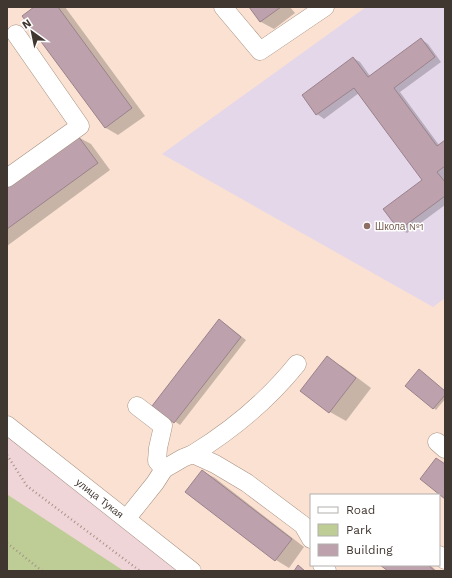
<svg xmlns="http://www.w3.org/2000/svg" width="452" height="578" viewBox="0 0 452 578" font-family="'Work Sans',sans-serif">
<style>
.commercial{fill:#f0d5d8}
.education{fill:#e5d7ea}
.green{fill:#bdcd95}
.shadow{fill:#0003}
.building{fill:#bda2ad;stroke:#9b828c}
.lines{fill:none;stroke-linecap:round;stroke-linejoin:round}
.minor-casing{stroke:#a79182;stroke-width:19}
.path{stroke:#a69488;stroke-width:2.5;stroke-dasharray:1 3;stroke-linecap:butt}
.minor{stroke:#fff;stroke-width:18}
.education-dot{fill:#8d6e63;stroke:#fff;stroke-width:1.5}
.labels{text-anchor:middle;stroke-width:3;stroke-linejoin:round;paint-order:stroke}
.education-label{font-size:10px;fill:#785e54;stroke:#fff;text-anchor:start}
.street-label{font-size:10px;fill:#413731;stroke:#fff}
</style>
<rect width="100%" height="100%" fill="#fae1d1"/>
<polygon class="commercial" points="7,431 183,571 7,571"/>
<polygon class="education" points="366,7 445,7 445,298 433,307 162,154"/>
<polygon class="green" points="7,495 8,495 124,571 7,571"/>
<g class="shadow">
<polygon points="36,7 65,7 145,116 118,135 106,128"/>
<polygon points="250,7 290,7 295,13 274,29 261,22"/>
<polygon points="421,39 428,44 441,62 400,92 439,145 445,141 445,175 444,176 445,178 445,205 407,233 399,229 424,181 359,93 324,119 317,114 303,95 353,58 360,62 370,76"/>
<polygon points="78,137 91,144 110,170 7,246 7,189"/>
<polygon points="224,323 246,340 180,425 154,406"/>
<polygon points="327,358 343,367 371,388 346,421 330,412 301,391"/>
<polygon points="406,386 445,391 445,399 436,410"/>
<polygon points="202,471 215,478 304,547 289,568 276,560 186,492"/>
<polygon points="382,565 430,565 437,571 390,571"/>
</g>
<g class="building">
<polygon points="34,7 58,7 132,108 105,128 22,16"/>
<polygon points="249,7 281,7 260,22"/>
<polygon points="421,38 435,57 394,88 437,146 445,140 445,166 437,172 445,182 445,196 399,230 383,209 422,180 354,88 316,115 302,95 353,57 368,77"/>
<polygon points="78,136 98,163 7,229 7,188"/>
<polygon points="219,319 241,337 174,423 152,406"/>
<polygon points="327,356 356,378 329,413 300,391"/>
<polygon points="419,369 445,391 445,395 433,409 405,386"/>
<polygon points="436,458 445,464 445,499 420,479"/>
<polygon points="202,470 292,539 275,561 185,492"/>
<polygon points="298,565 305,571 294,571"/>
<polygon points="380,565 428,565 435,571 388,571"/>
</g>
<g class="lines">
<defs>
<g id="minor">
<polyline points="223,7 260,51 325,7"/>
<polyline points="7,178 80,126 16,34"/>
<polyline points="137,406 163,426 158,448 157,461 164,469"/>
<polyline points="7,425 192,571"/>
<polyline points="437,442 445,449"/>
<path d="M193,454c39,-24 75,-54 104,-90"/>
<polyline points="127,518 155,483 164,469 183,458 193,454 215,464 247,483 303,525 311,539"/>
<polyline points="439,555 445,560"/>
<polyline points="322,565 327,571"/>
</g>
</defs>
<use href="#minor" class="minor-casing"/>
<g class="path">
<polyline points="7,455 27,486 140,571"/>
<polyline points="7,543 42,571"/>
</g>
<use href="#minor" class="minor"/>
</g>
<circle class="education-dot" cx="367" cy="226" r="4"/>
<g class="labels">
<g class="education-label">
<text x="375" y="230">Школа №1</text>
</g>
<g class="street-label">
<text transform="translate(100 498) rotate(38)" y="4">улица Тукая</text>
</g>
</g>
<rect width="452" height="578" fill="none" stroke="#413731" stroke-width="16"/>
<rect x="310" y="494" width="130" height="72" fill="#ffffff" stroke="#b3afad"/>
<rect x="318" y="507" width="20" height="6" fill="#ffffff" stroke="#b3afad"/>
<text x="346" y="514" font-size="12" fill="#413731">Road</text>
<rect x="318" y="524" width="20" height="12" fill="#bdcd95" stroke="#b3afad"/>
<text x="346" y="534" font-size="12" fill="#413731">Park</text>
<rect x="318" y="544" width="20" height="12" fill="#bda2ad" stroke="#b3afad"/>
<text x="346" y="554" font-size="12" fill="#413731">Building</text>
<g transform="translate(32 32) rotate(327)" stroke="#ffffff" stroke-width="3" paint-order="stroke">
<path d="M0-3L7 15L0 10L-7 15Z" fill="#413731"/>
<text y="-6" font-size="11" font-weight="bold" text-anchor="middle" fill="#413731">N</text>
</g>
</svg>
